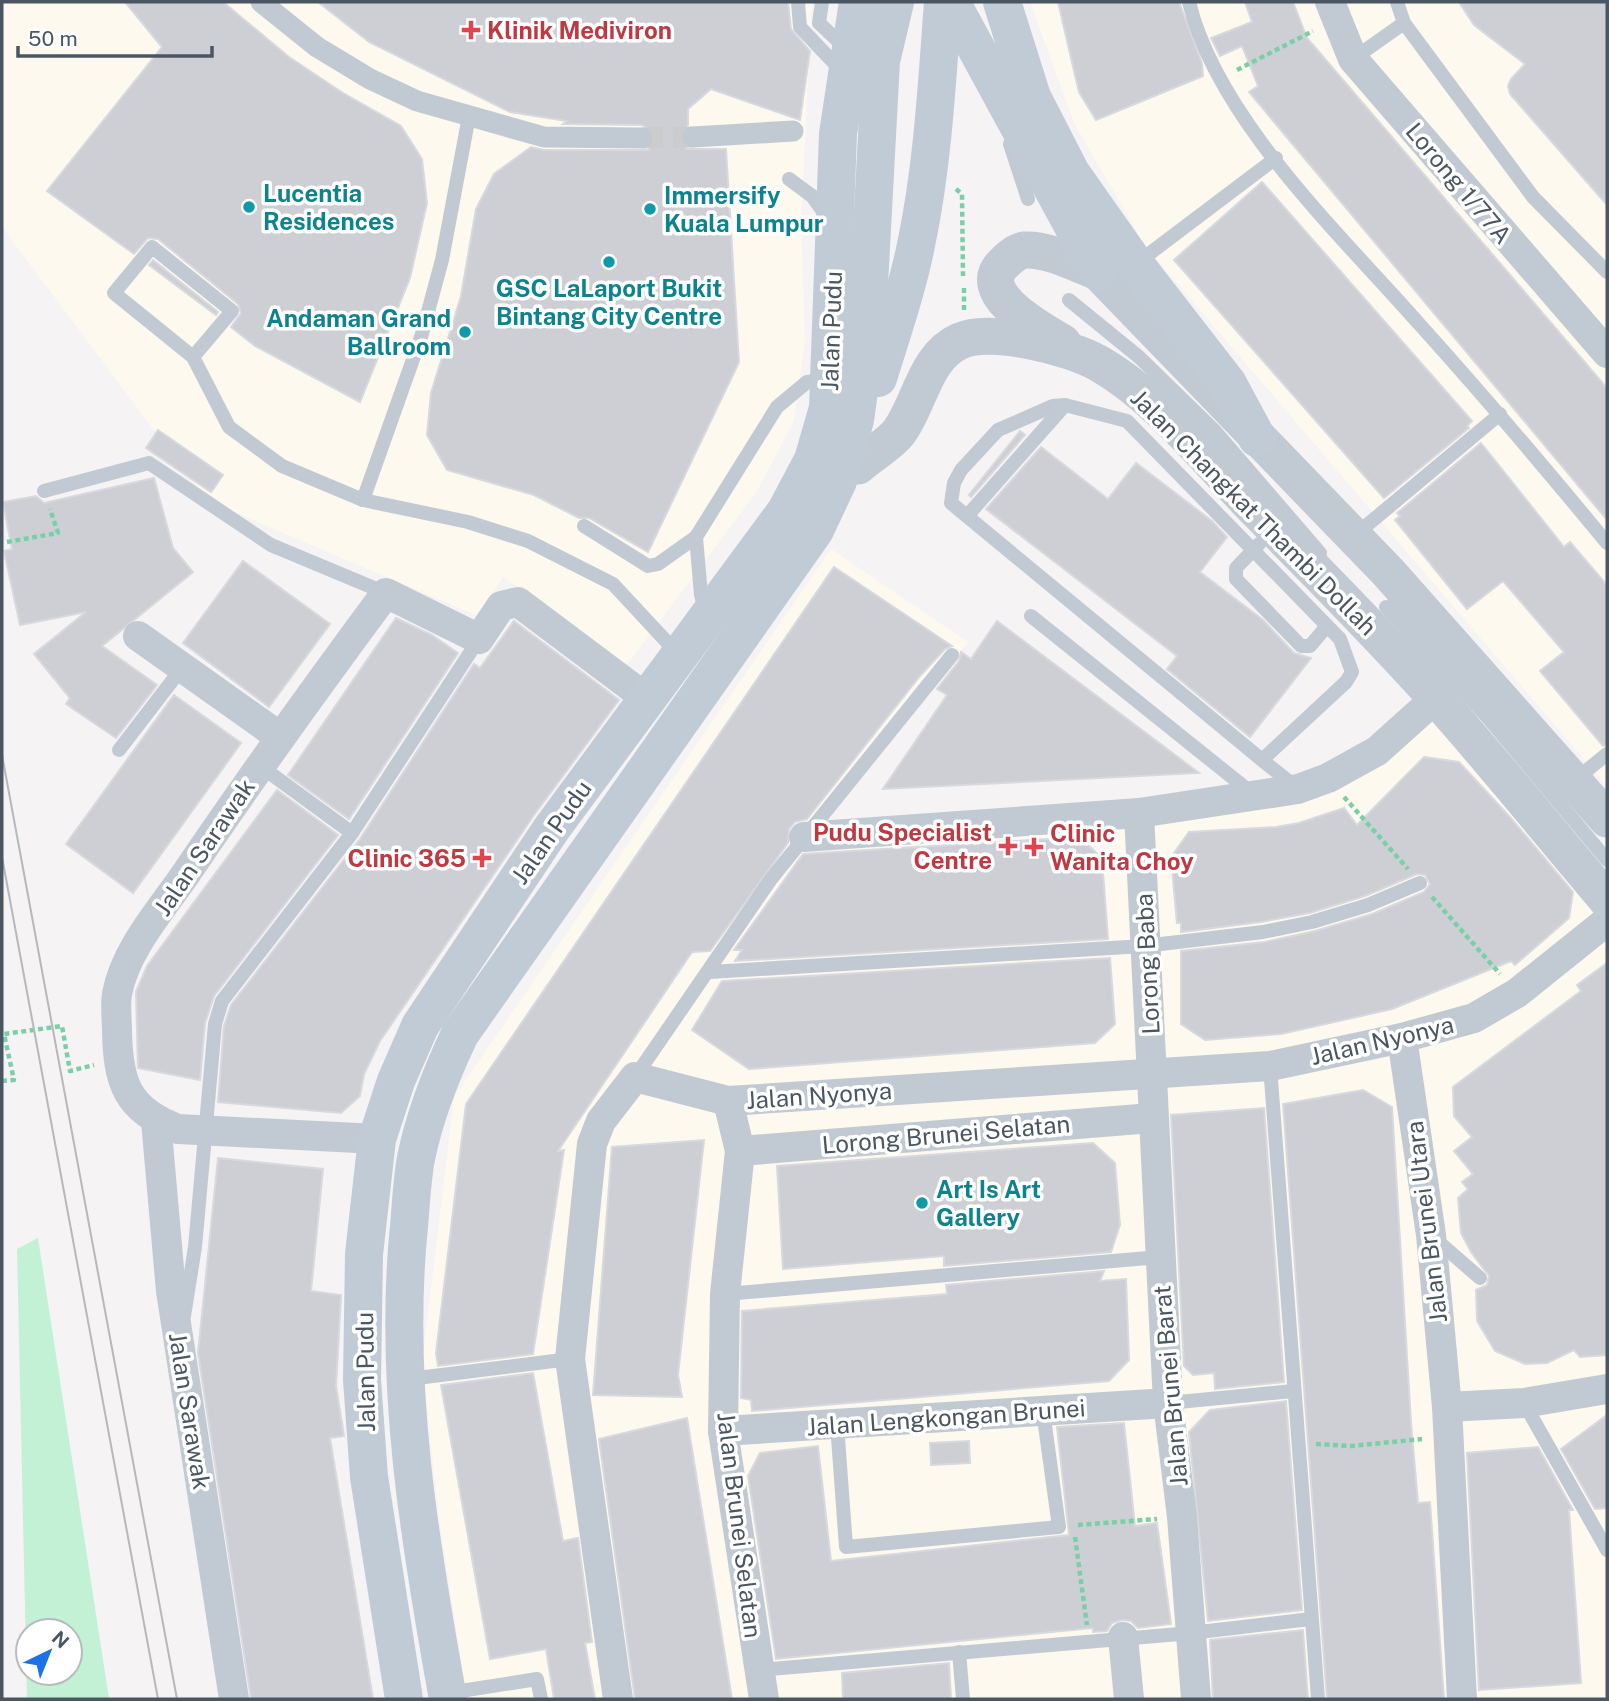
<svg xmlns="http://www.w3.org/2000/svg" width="1609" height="1701" font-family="'Public Sans',sans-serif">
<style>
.commercial{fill:#fdf9ef}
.green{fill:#c3f1d5;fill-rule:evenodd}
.building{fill:#cdcfd5;stroke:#d7d9de;stroke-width:2}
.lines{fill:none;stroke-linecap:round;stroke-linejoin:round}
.pedestrian-tunnel{stroke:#caccce;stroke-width:21;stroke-dasharray:21 10;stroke-linecap:butt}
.path{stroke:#7ad0a6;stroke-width:4.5;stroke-dasharray:5 3.5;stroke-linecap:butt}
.service{stroke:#c1cad2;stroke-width:14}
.pedestrian{stroke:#c1cad2;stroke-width:21}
.minor{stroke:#c1cad2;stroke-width:30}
.tertiary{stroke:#c1cad2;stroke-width:37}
.secondary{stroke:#c1cbd6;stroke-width:38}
.tram{stroke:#b5b8bd;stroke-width:2}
.health-dot{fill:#e0444e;stroke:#fff;stroke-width:2.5}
.culture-dot{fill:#0f9aa8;stroke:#fff;stroke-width:2.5}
.labels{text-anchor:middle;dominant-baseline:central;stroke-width:7;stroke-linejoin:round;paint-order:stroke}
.health-label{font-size:24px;font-weight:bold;fill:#be3a42;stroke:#fff;text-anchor:start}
.street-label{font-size:24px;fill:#4a5661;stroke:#fff}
.culture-label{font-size:24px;font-weight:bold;fill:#0d838f;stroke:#fff;text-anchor:start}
</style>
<rect width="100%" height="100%" fill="#f5f3f3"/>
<g class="commercial">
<polygon points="2,2 812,2 801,219 805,341 794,421 756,493 627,665 503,577 478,616 213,503 190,478 2,227"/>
<polygon points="1030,2 1607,2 1607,786 1146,247 1074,123"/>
<polygon points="831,549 968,642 807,844 1303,799 1432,716 1607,929 1607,1699 467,1699 439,1519 422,1363 454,1097"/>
</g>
<path class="green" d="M38,1238L109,1699H27L17,1249ZM28,1631H70V1673H28Z"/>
<g class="building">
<polygon points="125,2 223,2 289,57 343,93 401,126 422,159 427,203 410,278 360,402 255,346 231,327 241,313 238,304 158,239 148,238 134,254 47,191 162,47"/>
<polygon points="318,2 788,2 791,29 810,51 800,120 711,89 688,109 688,125 681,132 680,138 686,149 726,149 739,362 648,552 589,518 579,518 534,495 447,470 427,435 431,393 461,296 476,209 494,174 531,147 544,150 648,150 654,144 653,131 642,125 563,124 567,121 510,112 369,42"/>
<polygon points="1058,2 1179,2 1202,63 1203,76 1096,120 1079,92"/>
<polygon points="1245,2 1293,2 1307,38 1607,388 1607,520 1249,92 1258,86 1242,46 1220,56 1211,38 1252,22"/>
<polygon points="1459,2 1607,2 1607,205 1510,94 1508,86 1511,79 1525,64 1474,25"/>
<polygon points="1262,182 1472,421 1467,426 1469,428 1384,498 1174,260"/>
<polygon points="153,260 218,312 216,315 149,265"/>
<polygon points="158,430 223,475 211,492 146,448"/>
<polygon points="1020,431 1025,435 971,497 969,495"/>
<polygon points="1481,443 1564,547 1570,542 1607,585 1607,745 1603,746 1540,671 1564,652 1503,581 1467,609 1395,520 1400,516 1397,513"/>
<polygon points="1041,447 1108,499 1136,463 1212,521 1227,537 1200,572 1263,620 1294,653 1311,658 1250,737 1167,669 1177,656 986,509"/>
<polygon points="154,478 173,548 193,572 102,646 157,685 116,738 66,704 70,698 34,654 86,612 20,625 4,551 12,549 3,502 36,496 44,503"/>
<polygon points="243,561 330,624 269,707 183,643"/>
<polygon points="834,567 952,646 945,649 920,676 807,819 795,822 789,829 788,843 710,951 692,952 558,1151 564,1150 533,1354 438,1366 436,1353 466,1104"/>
<polygon points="396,618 432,635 458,653 349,819 288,775"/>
<polygon points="514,621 619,700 534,815 380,1041 364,1074 360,1096 341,1113 218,1102 224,1026 231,1005 360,839 474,664 480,668"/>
<polygon points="997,621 1199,773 883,789 947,695 937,689 959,661 961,652 971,659"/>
<polygon points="174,695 241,743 133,893 66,844"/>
<polygon points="1424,757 1459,762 1510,817 1573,892 1569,918 1515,965 1511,961 1392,1009 1281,1034 1205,1040 1181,1024 1181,951 1264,942 1315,931 1372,914 1424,892 1430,884 1425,875 1417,874 1365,896 1310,913 1261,922 1181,932 1181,923 1177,923 1171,857 1189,832 1276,827 1299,823 1344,808 1357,825"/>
<polygon points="277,790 338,835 214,996 205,1023 200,1080 138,1068 136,992 147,966"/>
<polygon points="1081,837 1102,859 1108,939 735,961 742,950 734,950 803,854"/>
<polygon points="1110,958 1115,1024 1095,1043 749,1069 692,1030 722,981"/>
<polygon points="1607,963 1607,1355 1580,1357 1574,1350 1547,1363 1525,1364 1495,1351 1477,1321 1476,1290 1487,1285 1489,1276 1471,1252 1461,1233 1458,1198 1468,1189 1462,1182 1473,1174 1454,1151 1472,1137 1454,1116 1453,1087 1581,991 1577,985"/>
<polygon points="1363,1090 1392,1107 1411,1423 1418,1503 1430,1502 1444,1699 1327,1699 1283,1104"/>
<polygon points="1264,1108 1284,1382 1215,1389 1214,1373 1193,1375 1184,1366 1171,1115"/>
<polygon points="704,1140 678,1375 682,1397 593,1395 612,1147"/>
<polygon points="1093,1143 1115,1163 1120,1225 1111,1252 944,1266 944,1256 783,1269 777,1166"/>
<polygon points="218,1158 323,1169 311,1291 341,1295 336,1386 344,1436 330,1438 373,1699 251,1699 198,1353"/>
<polygon points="1104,1271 1100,1281 1126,1279 1129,1360 1109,1381 752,1411 751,1400 741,1398 742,1311 947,1294 946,1285"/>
<polygon points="533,1373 563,1541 578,1538 592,1642 585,1643 595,1699 554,1699 546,1649 490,1659 441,1385"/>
<polygon points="1286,1401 1302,1610 1208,1621 1189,1432 1210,1410"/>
<polygon points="1607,1415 1607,1508 1595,1509 1561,1449"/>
<polygon points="687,1418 732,1699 635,1699 599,1439"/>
<polygon points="1124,1423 1135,1526 1157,1523 1171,1624 1138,1628 1131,1621 1122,1620 1112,1623 1107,1631 1093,1632 1093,1628 776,1659 748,1476 760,1453 818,1446 831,1561 1069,1535 1057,1427"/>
<polygon points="969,1441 970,1463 931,1465 930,1443"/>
<polygon points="1538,1447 1573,1510 1569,1510 1581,1683 1479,1690 1467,1453"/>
<polygon points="1303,1630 1308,1699 1213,1699 1210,1640"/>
<polygon points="949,1663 951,1699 843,1699 842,1673"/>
</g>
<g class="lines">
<polyline class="pedestrian-tunnel" points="642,138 693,137"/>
<g class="path">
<polyline points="1237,70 1313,31"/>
<polyline points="956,189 962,194 963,276"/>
<polyline points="964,288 964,311"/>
<polyline points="7,542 58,533 50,509"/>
<polyline points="2,594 3,594"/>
<polyline points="1344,797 1408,869"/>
<polyline points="1432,897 1500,974"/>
<polyline points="2,1081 14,1080 4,1034 62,1026 70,1071 94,1065"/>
<polyline points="1316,1444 1352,1446 1422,1439"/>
<polyline points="1078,1525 1157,1519"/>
<polyline points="1075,1537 1087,1625"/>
</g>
<g class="service">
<polyline points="798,2 800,27 835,64"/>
<polyline points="822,2 819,23 838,41"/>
<path d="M1189,2C1217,119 1342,236 1421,326C1485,397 1546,469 1607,543"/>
<polyline points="1397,2 1404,23 1533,197 1607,272"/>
<polyline points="1353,59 1404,23"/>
<polyline points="1010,144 1028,199"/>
<polyline points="789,179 812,196 827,217"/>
<polyline points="1137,263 1276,158"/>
<polyline points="1069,300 1139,357 1215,431 1320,553"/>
<polyline points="193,357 232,311 152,247 114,293 193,357 229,427 282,466 363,500 468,522 528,541 613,584 678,654"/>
<polyline points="44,491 149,463 271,545 386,593"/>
<polyline points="363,500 422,334 442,260 469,116"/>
<polyline points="967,516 1065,405"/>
<polyline points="584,526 648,566 658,564 696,537"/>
<polyline points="1354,536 1500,414"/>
<polyline points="1259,544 1236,568 1236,579 1301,646 1310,646 1327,626"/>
<polyline points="1386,607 1489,719 1607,860"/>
<polyline points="705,610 701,595 696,537 777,407 807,382 829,380"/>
<polyline points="1031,616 1253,794"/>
<polyline points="119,750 182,668"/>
<polyline points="1262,760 951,503 954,483 961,470 998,430 1053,406 1065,405 1127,421 1340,639 1352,672 1346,682 1262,760 1297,788"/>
<polyline points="259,765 352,833"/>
<polyline points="1575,780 1607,754"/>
<polyline points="710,972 1144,946 1263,932 1312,922 1368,905 1420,883"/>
<polyline points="1270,1066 1318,1699"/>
<polyline points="635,1077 771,879 952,655"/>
<polyline points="1434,1238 1480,1278"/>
<polyline points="725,1294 1160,1257"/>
<polyline points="184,1316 195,1247 215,1024 222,1001 352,833 479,639"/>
<polyline points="409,1379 570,1359"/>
<polyline points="1168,1403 1293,1391"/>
<polyline points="1524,1403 1607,1550"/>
<polyline points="837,1424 846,1547 1059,1527 1043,1411"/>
<polyline points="959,1652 963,1699"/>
<polyline points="759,1670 1191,1633 1311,1619"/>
<polyline points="448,1693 537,1679 541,1699"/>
</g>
<g class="pedestrian">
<polyline points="261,2 317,47 370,79 417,101 544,137 642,138"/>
<polyline points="693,137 793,131"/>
</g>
<g class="minor">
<polyline points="1330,2 1353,59 1607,353"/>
<polyline points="138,636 280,737"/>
<polyline points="1139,813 1168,1403 1182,1517 1196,1699"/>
<polyline points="804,837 1139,813 1298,789 1328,778 1377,751 1436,698"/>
<polyline points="1402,1038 1431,1235 1447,1407 1462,1699"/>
<polyline points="728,1101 740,1151 725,1294 723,1431 764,1699"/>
<polyline points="156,1121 171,1291 234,1699"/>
<path d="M377,1139L178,1129C127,1110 118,1083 117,1031C117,1019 115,1005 117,994C125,950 161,910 185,875C250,779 317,686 386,593L479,639L501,606L518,602L646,698"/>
<polyline points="740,1151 1152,1118"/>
<polyline points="1447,1407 1524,1403 1607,1389"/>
<polyline points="723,1431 1168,1403"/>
<polyline points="1123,1637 1129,1699"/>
<polyline points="618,1699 570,1359 592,1144 601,1121 635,1077 728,1101 1270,1066 1402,1038 1474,1018 1517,993 1607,921"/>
</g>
<g class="tertiary">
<path d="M1063,343C1042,330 973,294 1003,264C1009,258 1016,251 1025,250C1049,249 1076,264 1098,272L1388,572L1607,819"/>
<path d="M858,466C870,455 889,445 899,432C920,404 924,357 960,341C990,327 1070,347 1098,363C1156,396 1203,455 1249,503C1312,567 1376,631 1436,698C1495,764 1550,833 1607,900"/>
</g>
<g class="secondary">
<polyline points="951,2 1098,272"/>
<polyline points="1002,2 1032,97 1071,173 1135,264 1228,384 1257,438"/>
<path d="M878,378C892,333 908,287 917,240C933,162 937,81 943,2"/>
<polyline points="404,1699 369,1477 362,1380 364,1254 377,1139 396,1081 420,1026 552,828 786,511 813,460 828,408 838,134 858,2"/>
<path d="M448,1699C420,1544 393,1384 409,1226C411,1204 412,1180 416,1158C425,1114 441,1074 460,1034L815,530L838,481L855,420L866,341L881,61L895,2"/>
</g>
<g class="tram">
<polyline points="2,755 177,1699"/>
<polyline points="2,857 158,1699"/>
</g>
</g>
<g class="health-dot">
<path d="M467.5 19.5h7v7h7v7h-7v7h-7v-7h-7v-7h7z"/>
<path d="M1004.5 835.5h7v7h7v7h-7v7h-7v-7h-7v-7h7z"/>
<path d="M1030.5 836.5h7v7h7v7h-7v7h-7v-7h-7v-7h7z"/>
<path d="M478.5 847.5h7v7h7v7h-7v7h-7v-7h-7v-7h7z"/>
</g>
<g class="culture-dot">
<circle cx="249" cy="207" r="7"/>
<circle cx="650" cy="209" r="7"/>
<circle cx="609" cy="262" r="7"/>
<circle cx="465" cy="332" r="7"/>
<circle cx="922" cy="1203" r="7"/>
</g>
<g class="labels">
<g class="health-label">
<text x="487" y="30">Klinik Mediviron</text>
<text x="992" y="832" text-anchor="end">Pudu Specialist<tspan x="992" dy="28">Centre</tspan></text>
<text x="1050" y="833">Clinic<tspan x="1050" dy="28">Wanita Choy</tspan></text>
<text x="466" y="858" text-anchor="end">Clinic 365</text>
</g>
<g class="street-label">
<text transform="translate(1459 183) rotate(50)">Lorong 1/77A</text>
<text transform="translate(831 331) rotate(-88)">Jalan Pudu</text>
<text transform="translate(1254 512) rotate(45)">Jalan Changkat Thambi Dollah</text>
<text transform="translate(551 832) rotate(-55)">Jalan Pudu</text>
<text transform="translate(204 847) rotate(-56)">Jalan Sarawak</text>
<text transform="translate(1147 964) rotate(-93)">Lorong Baba</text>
<text transform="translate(1382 1040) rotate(-13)">Jalan Nyonya</text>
<text transform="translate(819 1095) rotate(-4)">Jalan Nyonya</text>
<text transform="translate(946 1134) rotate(-5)">Lorong Brunei Selatan</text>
<text transform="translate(1426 1222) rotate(-97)">Jalan Brunei Utara</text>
<text transform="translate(365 1372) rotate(-91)">Jalan Pudu</text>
<text transform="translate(1170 1386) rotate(-95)">Jalan Brunei Barat</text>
<text transform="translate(190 1411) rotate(81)">Jalan Sarawak</text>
<text transform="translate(946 1417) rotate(-4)">Jalan Lengkongan Brunei</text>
<text transform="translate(740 1525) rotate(83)">Jalan Brunei Selatan</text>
</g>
<g class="culture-label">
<text x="263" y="193">Lucentia<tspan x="263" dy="28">Residences</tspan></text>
<text x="664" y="195">Immersify<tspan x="664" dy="28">Kuala Lumpur</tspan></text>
<text x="609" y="288" text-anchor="middle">GSC LaLaport Bukit<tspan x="609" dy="28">Bintang City Centre</tspan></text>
<text x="451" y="318" text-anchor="end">Andaman Grand<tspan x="451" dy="28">Ballroom</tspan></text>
<text x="936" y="1189">Art Is Art<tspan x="936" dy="28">Gallery</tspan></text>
</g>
</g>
<rect width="1609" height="1701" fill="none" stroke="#4a5661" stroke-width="7"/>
<g transform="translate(49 1652) rotate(43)"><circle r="33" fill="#ffffff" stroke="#b7bbc0" stroke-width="2"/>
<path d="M0-5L12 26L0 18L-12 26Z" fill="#1a73e8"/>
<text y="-10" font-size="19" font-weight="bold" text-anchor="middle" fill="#4a5661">N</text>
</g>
<path d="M18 46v10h194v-10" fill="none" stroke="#4a5661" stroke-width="3.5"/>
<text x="28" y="46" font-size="21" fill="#4a5661" stroke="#ffffff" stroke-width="5" paint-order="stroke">50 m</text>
</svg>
